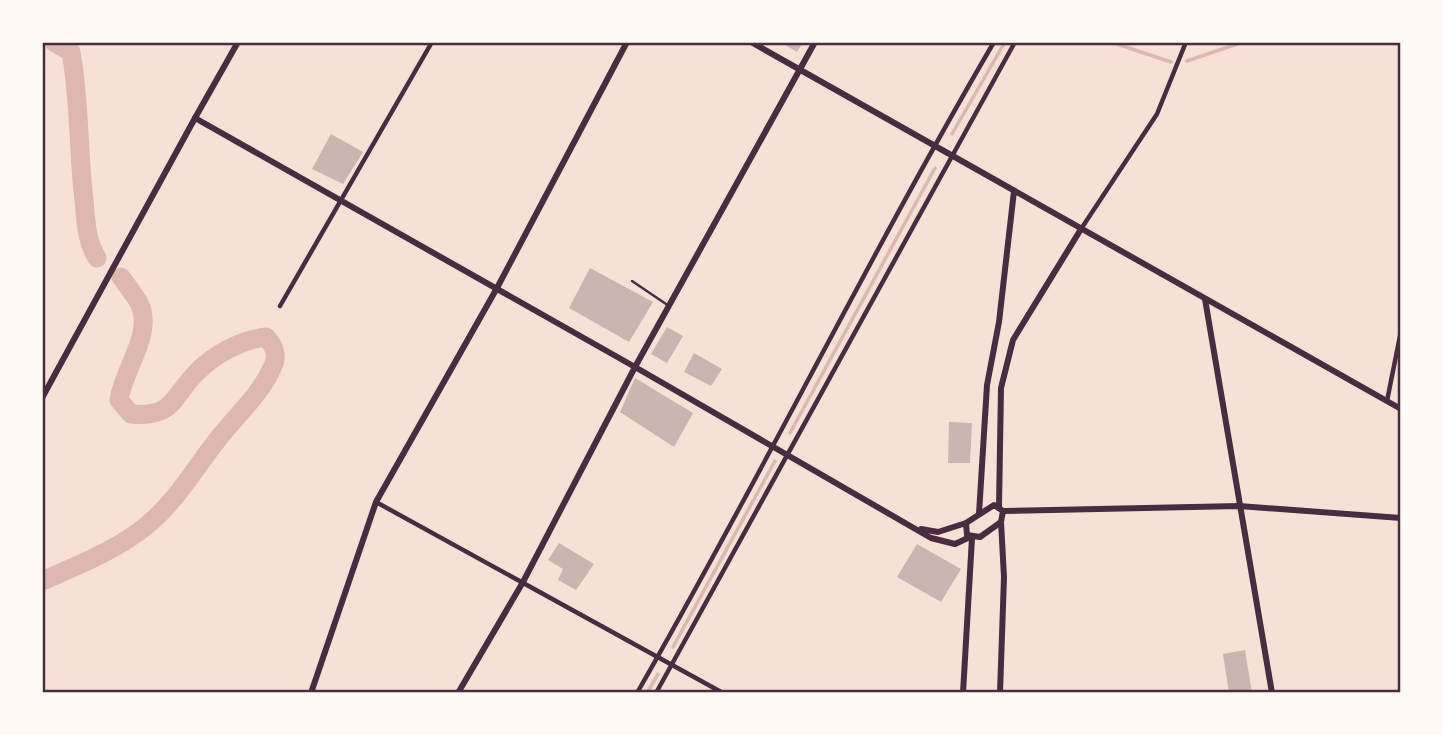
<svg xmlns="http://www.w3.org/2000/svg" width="1443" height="735" font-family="'Varela Round',sans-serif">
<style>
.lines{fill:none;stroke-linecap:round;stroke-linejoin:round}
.stream{stroke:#dcb8b0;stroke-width:3.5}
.river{stroke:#dcb8b0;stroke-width:19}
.building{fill:#ccb4b1}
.service{stroke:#4a2c40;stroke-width:2.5}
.minor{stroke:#4a2c40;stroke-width:4.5}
.tertiary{stroke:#4a2c40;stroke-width:6}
.secondary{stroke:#4a2c40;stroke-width:6}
.neatline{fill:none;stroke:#4a2c40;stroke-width:2.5}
</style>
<rect width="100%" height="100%" fill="#f7e1d7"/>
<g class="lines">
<g class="stream">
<polyline points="1111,42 1171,62"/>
<polyline points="1187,61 1243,42"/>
<polyline points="952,134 1005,42"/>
<polyline points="790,433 935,168"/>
<polyline points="673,647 775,461"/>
<polyline points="647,693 658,674"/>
</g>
<g class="river">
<path d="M54,42L71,52C80,101 78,151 84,200C86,221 86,240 97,258"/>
<path d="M42,581C76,566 117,550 146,526C176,502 195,468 218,439C236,416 261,394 273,366C278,356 274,345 266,337C240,340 213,355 195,374C172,398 173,418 131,414L119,400C123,370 153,335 140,305C135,295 127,286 121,277"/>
</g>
</g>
<g class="building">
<polygon points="780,42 803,42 797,52"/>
<polygon points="331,134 363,152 343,184 312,169"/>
<polygon points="590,268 653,302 629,342 569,308"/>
<polygon points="667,327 683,336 667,363 651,354"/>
<polygon points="694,353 722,369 711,386 684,372"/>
<polygon points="635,378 693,413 674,447 620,412"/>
<polygon points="949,422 972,423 970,463 948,463"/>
<polygon points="559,543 594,564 576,590 558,580 563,569 548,560"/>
<polygon points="917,544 961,569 941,602 897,577"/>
<polygon points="1245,650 1252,693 1229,693 1223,654"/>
</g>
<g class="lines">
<polyline class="service" points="632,281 669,306"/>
<g class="minor">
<polyline points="1081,229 1157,114 1186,42"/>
<polyline points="280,306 432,42"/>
<polyline points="1387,401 1401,331"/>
<polyline points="376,502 723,693"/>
<path d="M637,693C760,479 869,256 994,42"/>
<polyline points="656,693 1015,42"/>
</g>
<g class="tertiary">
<polyline points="751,42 1401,409"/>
<polyline points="195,118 238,42"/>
<polyline points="1205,299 1272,693"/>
<polyline points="635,367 931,538 955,544 970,537"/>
<polygon points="994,505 1003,511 1001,522 980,537 967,535 966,523"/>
<polyline points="999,506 1001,388 1013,340 1081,229"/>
<polyline points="1003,511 1239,506 1401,518"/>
<polyline points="979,514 987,385 999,322 1014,191"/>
<polyline points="921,529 938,532 966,523"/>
<polyline points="963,693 972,538"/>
<polyline points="1000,693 1004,577 1001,522"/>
</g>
<g class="secondary">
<polyline points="42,398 195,118 635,367"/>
<polyline points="311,693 376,502 497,288 627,42"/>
<polyline points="458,693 523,582 635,367 815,42"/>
</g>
</g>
<rect width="1443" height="735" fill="none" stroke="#fffaf5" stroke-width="88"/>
<rect x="44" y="44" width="1355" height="647" class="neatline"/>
</svg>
